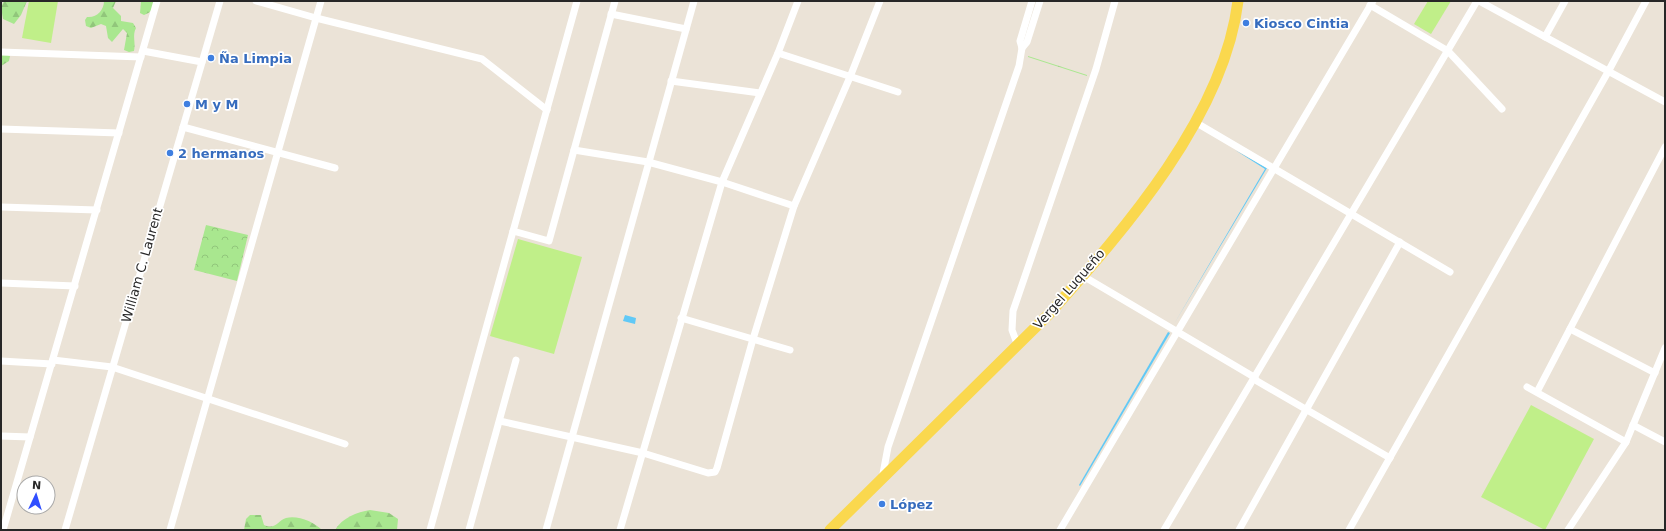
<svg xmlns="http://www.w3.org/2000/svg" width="1666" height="531" font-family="'DejaVu Sans',sans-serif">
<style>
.grass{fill:url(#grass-tufts)}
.forest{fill:url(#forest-firs)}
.park{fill:url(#park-crowns)}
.pitch{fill:#c0ef89}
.water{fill:#61c9f6}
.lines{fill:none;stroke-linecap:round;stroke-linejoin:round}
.street{stroke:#fff;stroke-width:7}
.primary{stroke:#fad84e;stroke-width:11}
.shop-dot{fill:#3f7fe0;stroke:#fff;stroke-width:1.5}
.labels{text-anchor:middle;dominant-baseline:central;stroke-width:3.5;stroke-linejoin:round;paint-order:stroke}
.shop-label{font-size:13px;font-weight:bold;fill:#366cbe;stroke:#fff;text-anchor:start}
.street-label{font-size:13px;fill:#272727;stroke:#fff}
</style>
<defs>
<pattern id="grass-tufts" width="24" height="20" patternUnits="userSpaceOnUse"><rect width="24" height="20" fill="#a9e78f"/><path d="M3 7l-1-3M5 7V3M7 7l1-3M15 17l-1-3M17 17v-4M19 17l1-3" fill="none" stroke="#91c67b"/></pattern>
<pattern id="forest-firs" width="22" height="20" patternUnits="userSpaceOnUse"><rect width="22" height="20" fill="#a9e78f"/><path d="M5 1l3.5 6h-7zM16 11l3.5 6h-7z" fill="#91c67b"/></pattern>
<pattern id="park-crowns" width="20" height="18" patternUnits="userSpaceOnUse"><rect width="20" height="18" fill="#a9e78f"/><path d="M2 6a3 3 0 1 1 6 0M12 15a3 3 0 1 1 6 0" fill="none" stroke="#91c67b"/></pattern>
</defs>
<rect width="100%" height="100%" fill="#ebe3d7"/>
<polygon class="grass" points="1028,56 1087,75 1087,76 1028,57"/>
<g class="forest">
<polygon points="4,1 27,1 21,15 14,24 3,19 1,7"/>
<path d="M104,1H116L113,8L121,16V21L133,23L136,28C132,35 136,43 134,51L129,52L124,50L127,33L123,29L112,42L108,38L106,26L101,24L91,28L86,26L85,20L87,17C97,18 104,10 104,1Z"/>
<path d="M141,1H154C153,9 152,12 144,15L140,13Z"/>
<polygon points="1,52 10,56 9,61 1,66"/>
<path d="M370,510L389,513L398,519L397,530H335C342,518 357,512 370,510Z"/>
<path d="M250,515H261L264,525C276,530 277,521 286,518C298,515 314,522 322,530H244L246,519Z"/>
</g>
<polygon class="park" points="206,225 248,235 237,281 194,270"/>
<g class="pitch">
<polygon points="29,1 58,1 51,43 22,38"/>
<polygon points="1428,1 1451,1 1431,34 1414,24"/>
<polygon points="518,239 582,257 554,354 490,336"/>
<polygon points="1531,405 1594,439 1545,530 1481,497"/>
</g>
<g class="water">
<polygon points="1235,150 1267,168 1174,324 1265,169"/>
<polygon points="625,315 636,318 635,324 623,321"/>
<polygon points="1168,332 1170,333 1080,486 1079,485"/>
</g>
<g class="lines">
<g class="street">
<polyline points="256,1 316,18 482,59 547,110"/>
<polyline points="1479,1 1665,102"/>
<polyline points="1370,5 1448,51 1502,109"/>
<polyline points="611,14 686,29"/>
<polyline points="1545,37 1565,1"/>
<polyline points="1022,48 1027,42 1040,1"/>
<polyline points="143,51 202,62"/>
<polyline points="1,52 141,57"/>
<polyline points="778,53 898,92"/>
<polyline points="671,81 760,93"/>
<polyline points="1195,122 1450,272"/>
<polyline points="183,127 335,168"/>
<polyline points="1,129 119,133"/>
<polyline points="574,150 648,162 722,182 794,206"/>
<polyline points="1,207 97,210"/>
<polyline points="513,231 549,241 615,1"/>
<polyline points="1083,276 1254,377 1257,381 1390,458"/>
<polyline points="1,283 75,286"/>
<polyline points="681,318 790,350"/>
<polyline points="1570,329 1655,373"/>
<polyline points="1018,346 1012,330 1013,311 1096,69 1115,1"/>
<polyline points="53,360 112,367 345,444"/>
<polyline points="1,361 52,364"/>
<polyline points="1527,387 1626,442"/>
<polyline points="1537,392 1665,147"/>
<polyline points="500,421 643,453 708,473 715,472 717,468 753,339 794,206 850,77 880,1"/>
<polyline points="1633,425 1665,442"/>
<polyline points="1,436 30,437"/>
<polyline points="882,479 888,447 1019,66 1022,48 1020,41 1032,1"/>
<polyline points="3,530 157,1"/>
<polyline points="65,530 220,1"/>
<polyline points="170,530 321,1"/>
<polyline points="430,530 577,1"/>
<polyline points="469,530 516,360"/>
<polyline points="546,530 694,1"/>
<polyline points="620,530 722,182 778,53 798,1"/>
<polyline points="1060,530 1373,1"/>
<polyline points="1164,530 1477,1"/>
<polyline points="1239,530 1400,242"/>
<polyline points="1349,530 1608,72 1646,1"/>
<polyline points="1568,530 1626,442 1665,348"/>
</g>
<path class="primary" d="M830,530L1050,313C1125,229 1224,116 1238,1"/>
</g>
<g class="shop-dot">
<circle cx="1246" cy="23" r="4"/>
<circle cx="211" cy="58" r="4"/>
<circle cx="187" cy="104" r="4"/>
<circle cx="170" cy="153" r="4"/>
<circle cx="882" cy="504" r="4"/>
</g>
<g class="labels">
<g class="shop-label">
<text x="1254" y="23">Kiosco Cintia</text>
<text x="219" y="58">Ña Limpia</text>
<text x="195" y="104">M y M</text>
<text x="178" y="153">2 hermanos</text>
<text x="890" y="504">López</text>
</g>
<g class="street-label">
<text transform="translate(142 265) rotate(-74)">William C. Laurent</text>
<text transform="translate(1069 289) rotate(-49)">Vergel Luqueño</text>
</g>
</g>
<rect width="1666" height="531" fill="none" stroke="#272727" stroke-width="4"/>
<g transform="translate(36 495) rotate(4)"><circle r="19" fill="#ffffff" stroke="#a9a9a9"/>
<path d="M0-3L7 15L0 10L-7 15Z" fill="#304fff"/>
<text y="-6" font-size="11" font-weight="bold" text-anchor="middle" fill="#272727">N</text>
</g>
</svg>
